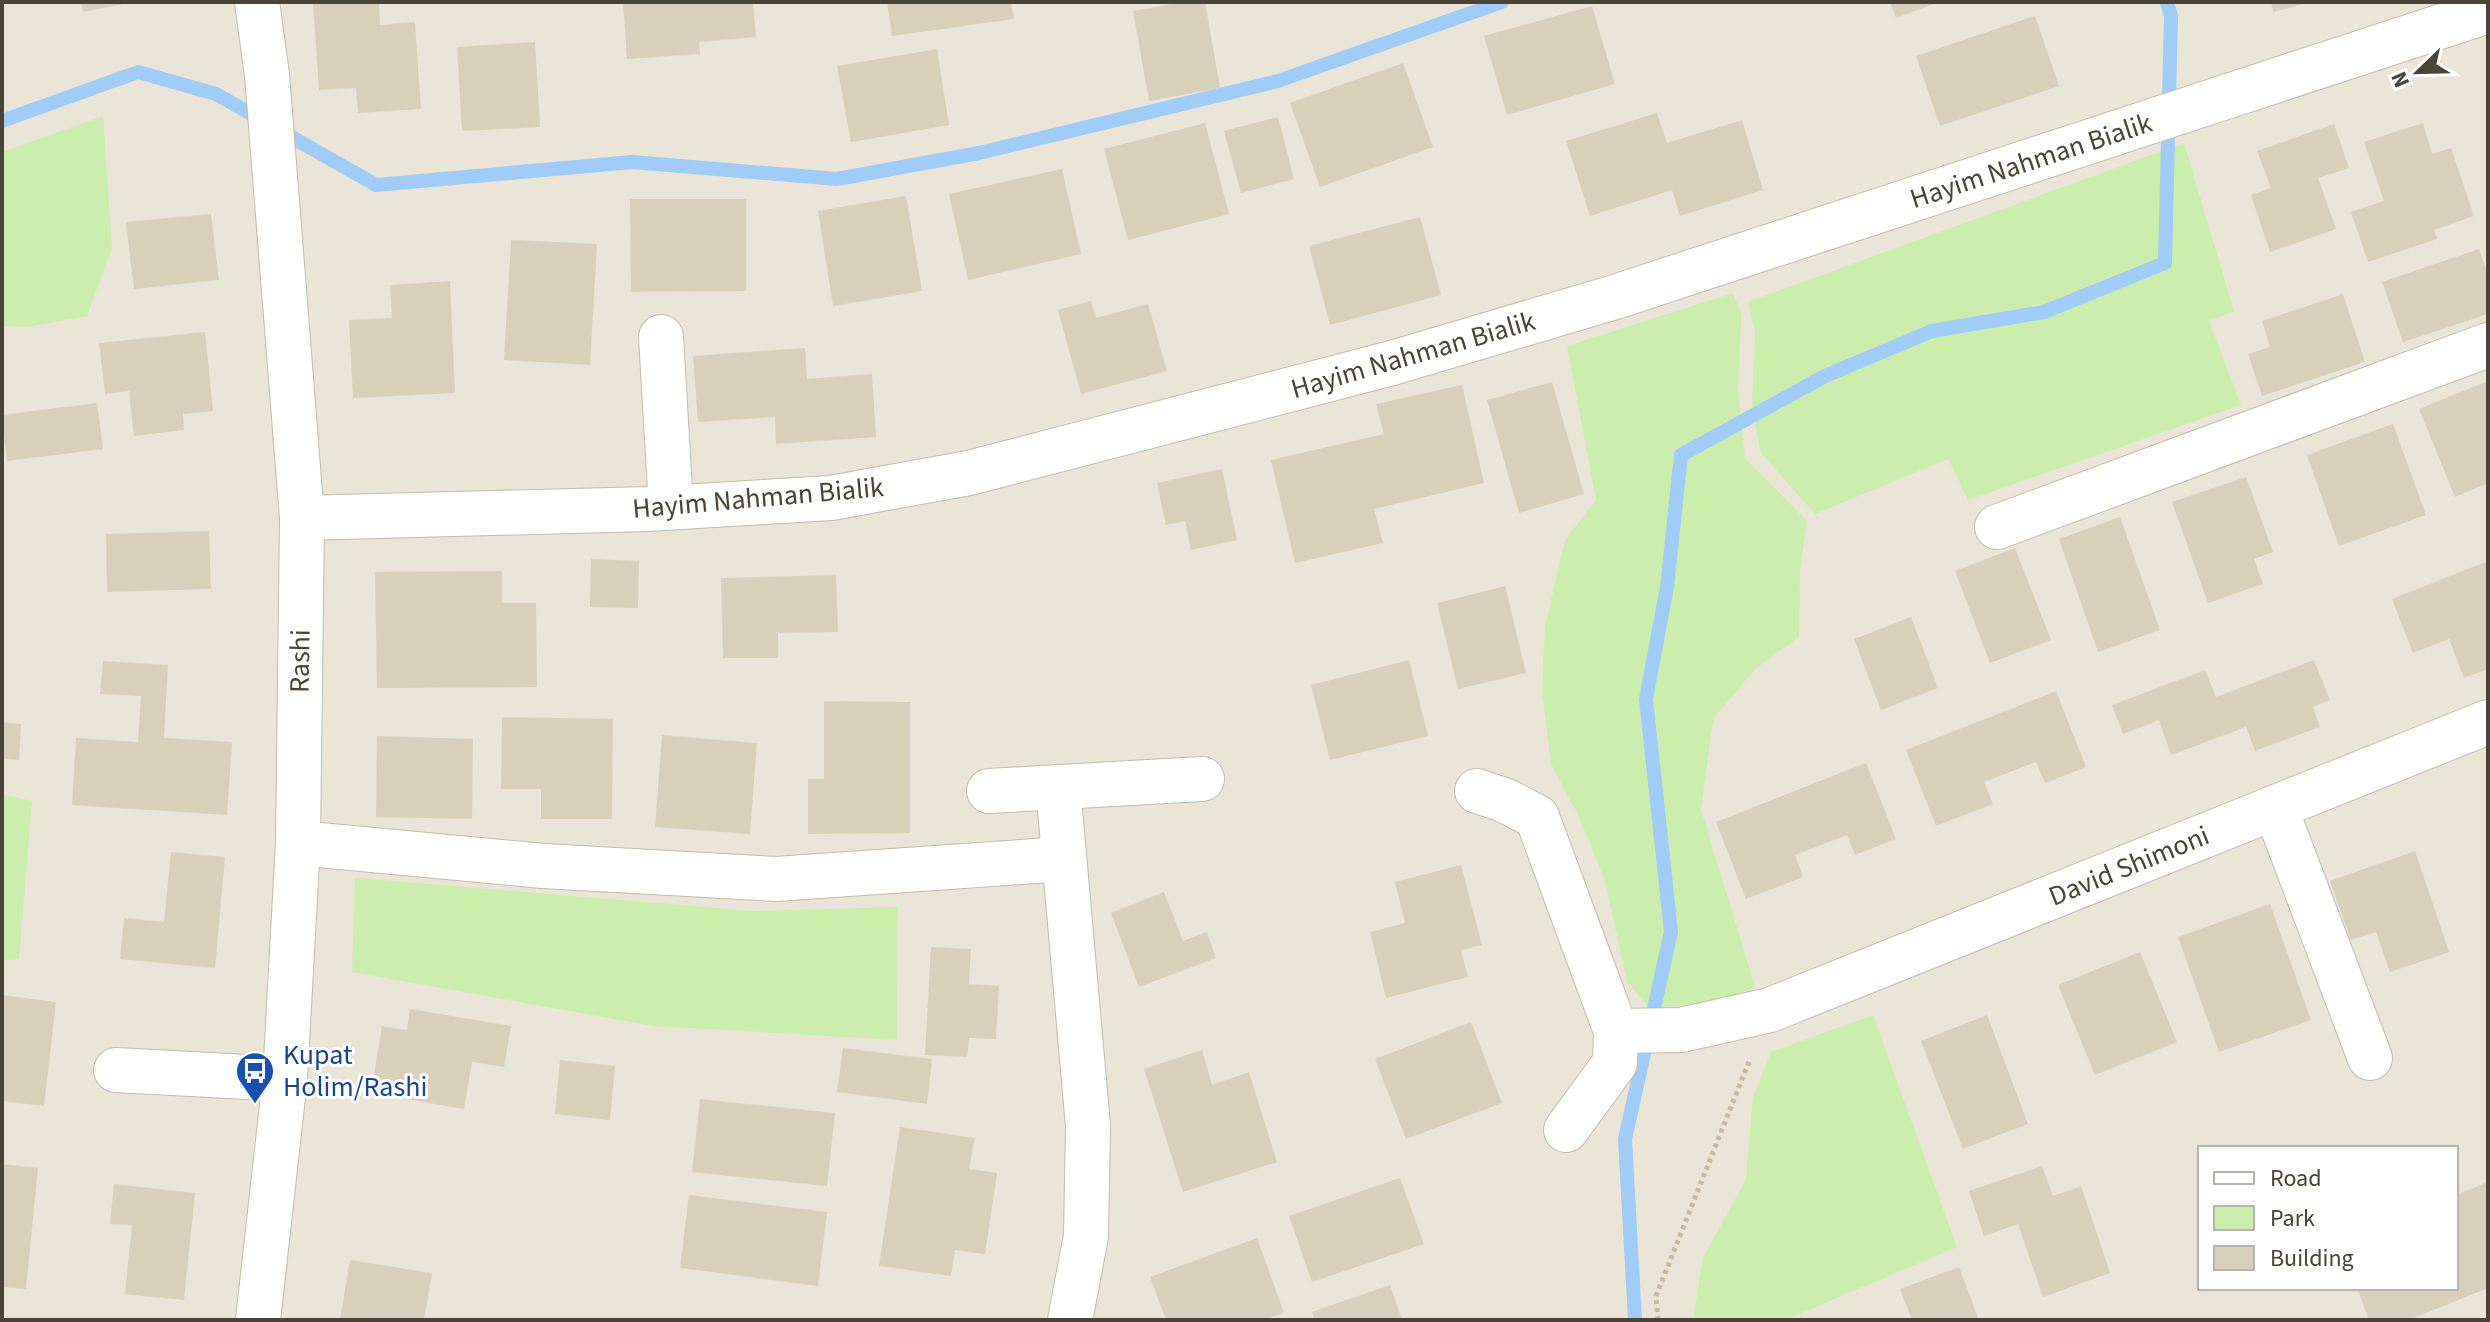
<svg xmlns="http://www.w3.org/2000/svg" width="2490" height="1322" font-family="'Source Sans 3',sans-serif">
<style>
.residential{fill:#eae5d6;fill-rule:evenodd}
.green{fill:#cbeead}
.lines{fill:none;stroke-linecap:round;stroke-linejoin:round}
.stream{stroke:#9fccf8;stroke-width:14}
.building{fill:#d9d0bc}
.minor-casing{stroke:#c2bca9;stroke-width:46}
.path{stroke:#c6ba99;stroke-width:5;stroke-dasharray:4 4;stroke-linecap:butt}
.minor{stroke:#fff;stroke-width:44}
.labels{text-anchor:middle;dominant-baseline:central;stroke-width:6;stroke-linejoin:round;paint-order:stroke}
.street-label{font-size:28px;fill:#4a4436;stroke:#fff}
.transit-label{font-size:28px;fill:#164399;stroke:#fff;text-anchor:start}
</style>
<rect width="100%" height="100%" fill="#f6f3e8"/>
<path class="residential" d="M2,2H2488V1320H2ZM2200,1148H2456V1288H2200Z"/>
<g class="green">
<polygon points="103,116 112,248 87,316 28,327 2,326 2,152"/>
<polygon points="2184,143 2234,311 2209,321 2241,405 1968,500 1948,459 1815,514 1761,453 1752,408 1755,332 1748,302"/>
<polygon points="1733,293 1741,314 1738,389 1745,458 1807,521 1800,572 1799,637 1755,669 1713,719 1701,810 1755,987 1725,1000 1650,1009 1627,982 1605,881 1579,817 1551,764 1542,691 1545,626 1565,540 1596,500 1567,346"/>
<polygon points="2,794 32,801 19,959 2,960"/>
<polygon points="355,878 753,911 898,907 897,1040 653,1026 352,972"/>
<polygon points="1873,1015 1957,1247 1785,1320 1693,1320 1703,1257 1746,1180 1753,1096 1771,1052"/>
</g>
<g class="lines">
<g class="stream">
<polyline points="2,121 138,72 216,94 376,185 632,162 837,179 979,153 1278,81 1502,2"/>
<polyline points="1635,1320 1625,1139 1671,932 1646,699 1667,587 1681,455 1825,376 1932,331 2044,312 2165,263 2171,16 2167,2"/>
</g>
</g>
<g class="building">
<polygon points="81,2 128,2 128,3 83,12"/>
<polygon points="313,2 379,2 380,25 415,22 421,109 358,113 356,88 319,90"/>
<polygon points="623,2 753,2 756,37 699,42 700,54 627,59"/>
<polygon points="887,2 1011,2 1014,19 892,36"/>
<polygon points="1182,2 1205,2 1220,88 1149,101 1133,11"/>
<polygon points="1890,2 1939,2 1896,18"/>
<polygon points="2271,2 2307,2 2308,3 2273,12"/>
<polygon points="1592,6 1615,84 1507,115 1484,36"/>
<polygon points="2035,16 2059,86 1940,126 1916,56"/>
<polygon points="535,42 540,127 462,131 457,47"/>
<polygon points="937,49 949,125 851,142 837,66"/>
<polygon points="1403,63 1433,147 1320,187 1290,103"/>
<polygon points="1657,113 1667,143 1742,120 1763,190 1680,216 1672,190 1590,216 1566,141"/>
<polygon points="1278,117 1294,179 1241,193 1224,131"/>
<polygon points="1205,123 1229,214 1128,240 1104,149"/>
<polygon points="2423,123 2432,154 2451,148 2474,216 2434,230 2437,239 2368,262 2351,212 2384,201 2364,142"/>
<polygon points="2334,124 2349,168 2318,178 2336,229 2270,252 2251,195 2271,188 2257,151"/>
<polygon points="1062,169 1081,254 968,280 949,194"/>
<polygon points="906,196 922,291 833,306 818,211"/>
<polygon points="630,199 746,199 746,291 631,292"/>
<polygon points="211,214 219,280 134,289 126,222"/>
<polygon points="1420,217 1441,295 1330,325 1309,246"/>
<polygon points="511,240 597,244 590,365 504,360"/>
<polygon points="2479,249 2488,274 2488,314 2403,342 2382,282"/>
<polygon points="450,281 455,393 353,398 349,320 392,318 390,285"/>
<polygon points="2343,294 2365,362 2262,396 2248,354 2270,347 2262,321"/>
<polygon points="1091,301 1096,318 1148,304 1167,371 1081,394 1058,310"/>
<polygon points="205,332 213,411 183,414 184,430 134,436 129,391 105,394 99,343"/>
<polygon points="805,348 807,379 872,374 876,437 776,444 775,417 698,422 693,356"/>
<polygon points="2488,381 2488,483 2455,497 2419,409"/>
<polygon points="1552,382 1584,494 1519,513 1487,400"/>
<polygon points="1462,385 1484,483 1374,509 1383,543 1295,563 1271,460 1384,434 1376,404"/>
<polygon points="97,403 103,449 7,461 2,415"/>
<polygon points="2393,424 2426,515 2339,546 2307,455"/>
<polygon points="1222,469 1237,540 1191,550 1185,521 1166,525 1157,483"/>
<polygon points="2246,477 2273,552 2254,559 2263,584 2208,603 2172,502"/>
<polygon points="2120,517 2160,630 2098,652 2059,539"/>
<polygon points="209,531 211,589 107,592 106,534"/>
<polygon points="2015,548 2051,640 1990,663 1955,571"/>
<polygon points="591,559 639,561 638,608 590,607"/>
<polygon points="2488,561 2488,669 2464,678 2449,639 2413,653 2392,599"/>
<polygon points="502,571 502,603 536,603 537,687 377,688 375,572"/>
<polygon points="836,575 838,632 778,633 778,658 723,658 721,578"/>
<polygon points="1505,586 1526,673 1458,689 1437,603"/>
<polygon points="1911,617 1938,688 1881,710 1854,639"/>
<polygon points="1409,660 1428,736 1330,760 1311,685"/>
<polygon points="2314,660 2330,700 2313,707 2320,727 2255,751 2246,727 2171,755 2159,720 2123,734 2112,705 2205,670 2216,697"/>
<polygon points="103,661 168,665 164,738 232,742 227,815 72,805 76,738 138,742 141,696 100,694"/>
<polygon points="2056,691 2086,767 2045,783 2036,762 1984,782 1993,804 1936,826 1906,750"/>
<polygon points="824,701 910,702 910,833 808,834 808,779 824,779"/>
<polygon points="502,717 613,719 612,819 541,819 541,789 501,789"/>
<polygon points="2,722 21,724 19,760 2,759"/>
<polygon points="662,735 757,743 750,834 655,827"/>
<polygon points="377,736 473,739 472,819 376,817"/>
<polygon points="1866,763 1896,839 1855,855 1847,835 1795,855 1803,877 1746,899 1716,822"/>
<polygon points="2415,851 2449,952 2390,972 2376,932 2351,940 2330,881"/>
<polygon points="171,852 225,857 215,968 120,959 124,918 164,922"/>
<polygon points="1461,865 1482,945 1461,950 1468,977 1386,998 1370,932 1405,923 1395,882"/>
<polygon points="1164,892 1183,941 1207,932 1216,958 1139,987 1111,913"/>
<polygon points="2270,904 2311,1020 2219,1052 2178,937"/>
<polygon points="931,947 971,949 969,984 999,986 996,1039 969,1038 967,1057 925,1055"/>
<polygon points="2140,952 2177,1042 2095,1075 2058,985"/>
<polygon points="2,995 56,1002 44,1106 2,1101"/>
<polygon points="410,1009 511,1026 504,1067 472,1062 464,1109 371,1093 382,1026 407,1030"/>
<polygon points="1987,1015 2028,1124 1963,1149 1921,1041"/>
<polygon points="1471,1022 1502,1103 1406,1139 1375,1059"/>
<polygon points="843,1048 932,1059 927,1104 837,1092"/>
<polygon points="1202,1050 1212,1085 1249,1072 1277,1162 1183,1192 1144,1069"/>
<polygon points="560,1060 615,1066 610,1120 555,1114"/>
<polygon points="700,1099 835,1113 827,1186 692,1172"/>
<polygon points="900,1127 975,1138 969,1169 997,1173 985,1254 955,1250 951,1276 879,1266"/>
<polygon points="2,1164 38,1168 26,1289 2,1287"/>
<polygon points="2042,1166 2053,1196 2081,1186 2110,1273 2043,1297 2018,1224 1984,1236 1969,1191"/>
<polygon points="1400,1178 1424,1244 1312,1282 1289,1216"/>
<polygon points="2488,1182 2488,1288 2409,1320 2369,1320 2357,1288 2456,1288 2456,1195"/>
<polygon points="114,1184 195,1193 184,1300 125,1294 132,1225 110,1224"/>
<polygon points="689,1195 827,1212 818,1286 680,1268"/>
<polygon points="1257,1238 1284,1313 1263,1320 1166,1320 1150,1277"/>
<polygon points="350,1260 432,1273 424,1320 340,1320"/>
<polygon points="1959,1267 1979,1320 1912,1320 1900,1289"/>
<polygon points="1390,1285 1402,1320 1315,1320 1312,1312"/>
</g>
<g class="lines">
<g class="minor-casing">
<g id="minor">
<polyline points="257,2 267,75 302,518 298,843 285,1079 258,1320"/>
<polyline points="661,337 671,507"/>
<polyline points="302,518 648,509 831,498 969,473 1392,363 1615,297 2488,11"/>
<polyline points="1997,527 2488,345"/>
<polyline points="1058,787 1088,1126 1086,1236 1070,1320"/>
<polyline points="989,791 1202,779"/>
<polyline points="1477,791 1504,800 1537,817 1616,1031 1615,1063 1566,1130"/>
<polyline points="2275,807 2370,1058"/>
<polyline points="298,843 543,866 776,879 1064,859"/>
<polyline points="1616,1031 1681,1030 1770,1010 2488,722"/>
<polyline points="116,1070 285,1079"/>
</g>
</g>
<polyline class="path" points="1658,1320 1656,1296 1750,1059"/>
<use href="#minor" class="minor"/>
</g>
<defs>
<g id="bus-pin" transform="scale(2)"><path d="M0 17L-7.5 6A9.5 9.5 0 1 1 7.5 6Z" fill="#1a4fb4" stroke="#fff"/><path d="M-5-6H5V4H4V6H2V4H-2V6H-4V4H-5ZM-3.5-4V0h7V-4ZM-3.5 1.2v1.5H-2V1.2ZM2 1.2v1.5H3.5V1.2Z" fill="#fff"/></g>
</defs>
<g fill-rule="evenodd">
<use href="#bus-pin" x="255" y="1071"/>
</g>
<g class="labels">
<g class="street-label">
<text transform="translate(2031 161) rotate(-18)">Hayim Nahman Bialik</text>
<text transform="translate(1413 355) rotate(-16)">Hayim Nahman Bialik</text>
<text transform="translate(758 498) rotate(-5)">Hayim Nahman Bialik</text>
<text transform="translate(300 661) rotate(-89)">Rashi</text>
<text transform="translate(2129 866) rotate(-22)">David Shimoni</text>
</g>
<g class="transit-label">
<text x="283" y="1055">Kupat<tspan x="283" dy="32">Holim/Rashi</tspan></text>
</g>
</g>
<rect width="2490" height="1322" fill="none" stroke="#4a4436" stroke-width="8"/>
<rect x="2198" y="1146" width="260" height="144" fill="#ffffff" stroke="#b7b4af" stroke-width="2"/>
<rect x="2214" y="1172" width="40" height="12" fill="#ffffff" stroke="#b7b4af" stroke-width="2"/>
<text x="2270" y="1186" font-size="24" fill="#4a4436">Road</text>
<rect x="2214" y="1206" width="40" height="24" fill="#cbeead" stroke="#b7b4af" stroke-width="2"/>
<text x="2270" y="1226" font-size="24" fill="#4a4436">Park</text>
<rect x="2214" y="1246" width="40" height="24" fill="#d9d0bc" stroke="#b7b4af" stroke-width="2"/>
<text x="2270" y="1266" font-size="24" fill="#4a4436">Building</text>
<g transform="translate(2418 72) rotate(247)" stroke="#ffffff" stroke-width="6" paint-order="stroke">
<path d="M0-6L14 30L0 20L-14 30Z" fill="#4a4436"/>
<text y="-12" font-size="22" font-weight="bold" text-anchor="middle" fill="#4a4436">N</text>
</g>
</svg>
